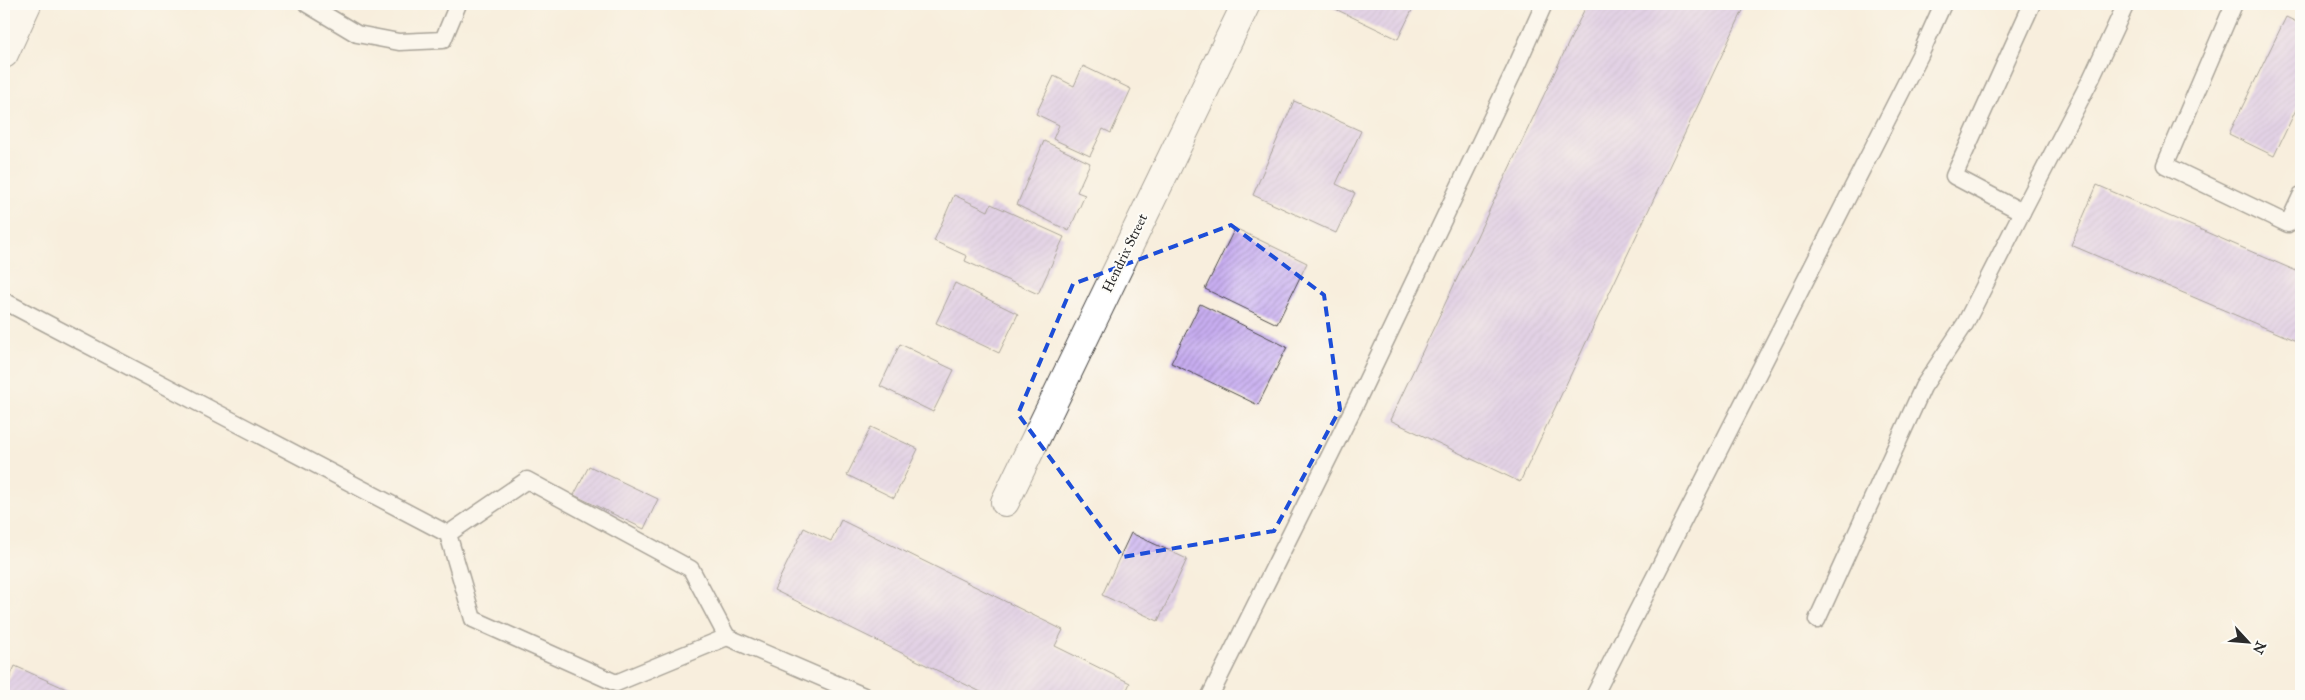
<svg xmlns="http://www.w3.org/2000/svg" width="2305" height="700" font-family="'IM FELL Great Primer',serif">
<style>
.building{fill:url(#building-hatch)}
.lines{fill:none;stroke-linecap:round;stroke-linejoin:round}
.service-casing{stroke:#4a4846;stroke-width:19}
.minor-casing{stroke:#4a4846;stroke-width:30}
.secondary-casing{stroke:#4a4846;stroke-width:30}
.service{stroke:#fff;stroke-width:16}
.minor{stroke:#fff;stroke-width:28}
.secondary{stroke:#fff;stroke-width:28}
.marked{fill:none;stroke:#1d4ed8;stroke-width:4;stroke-dasharray:10 6;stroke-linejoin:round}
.labels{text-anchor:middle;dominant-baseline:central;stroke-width:4;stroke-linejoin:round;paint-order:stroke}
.street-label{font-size:14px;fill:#2b2b2b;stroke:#fdfcf7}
</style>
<defs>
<pattern id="building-hatch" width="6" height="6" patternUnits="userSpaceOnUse" patternTransform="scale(1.25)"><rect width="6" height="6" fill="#c8aef1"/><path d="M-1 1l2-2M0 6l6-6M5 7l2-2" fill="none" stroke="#a38ec3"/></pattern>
</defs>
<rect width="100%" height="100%" fill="#fdfcf7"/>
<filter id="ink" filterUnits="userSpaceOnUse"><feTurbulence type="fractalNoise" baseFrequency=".02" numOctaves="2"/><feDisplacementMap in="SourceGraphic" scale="10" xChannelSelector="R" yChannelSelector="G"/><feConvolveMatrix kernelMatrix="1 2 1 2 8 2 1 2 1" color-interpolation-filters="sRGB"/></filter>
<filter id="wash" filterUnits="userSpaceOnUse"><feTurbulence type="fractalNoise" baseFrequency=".0096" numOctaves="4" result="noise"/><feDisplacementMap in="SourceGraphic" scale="20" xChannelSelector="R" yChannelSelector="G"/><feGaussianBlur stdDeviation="1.12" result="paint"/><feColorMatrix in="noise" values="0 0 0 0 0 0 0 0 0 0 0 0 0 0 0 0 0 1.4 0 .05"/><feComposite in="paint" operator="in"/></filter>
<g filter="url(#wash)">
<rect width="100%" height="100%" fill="#f8eedd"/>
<g id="blocks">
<g class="building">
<polygon points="1325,4 1415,4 1398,39"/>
<polygon points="1587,4 1746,4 1520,482 1390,420"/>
<polygon points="2286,17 2301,24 2301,99 2274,156 2229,134"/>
<polygon points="1083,66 1131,89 1111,133 1103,129 1090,156 1053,139 1059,125 1036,114 1054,76 1074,86"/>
<polygon points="1294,101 1361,131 1336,184 1355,193 1336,233 1253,195"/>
<polygon points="1044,141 1090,163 1077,192 1085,195 1069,231 1017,205"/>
<polygon points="2097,185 2301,273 2301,343 2071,245"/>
<polygon points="954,195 988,211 991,204 1064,237 1038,294 965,261 967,256 934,241"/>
<polygon points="1235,228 1307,263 1277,324 1205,289"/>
<polygon points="955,283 1018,314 999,353 936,323"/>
<polygon points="1200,304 1287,347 1258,405 1171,363"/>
<polygon points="900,344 954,370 933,412 880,386"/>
<polygon points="871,427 918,449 894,498 847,475"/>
<polygon points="589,466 658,499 644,529 574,495"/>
<polygon points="841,520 1063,630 1055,646 1130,683 1124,696 989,696 774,590 804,528 831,541"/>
<polygon points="1131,533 1187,559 1158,621 1102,595"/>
<polygon points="15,666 73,692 71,696 4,696 4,690"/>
</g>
</g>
</g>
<g filter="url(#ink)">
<use href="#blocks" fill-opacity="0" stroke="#4a4846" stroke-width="1"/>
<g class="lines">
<g class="service-casing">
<g id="service">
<polyline points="307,4 357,34 399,42 443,40 458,4"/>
<polyline points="2234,4 2165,165 2288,224 2301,196"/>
<polyline points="2022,212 2091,79 2126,4"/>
<polyline points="4,301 448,534 473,619 616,683 727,637 691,569 527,480 448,534"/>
<polyline points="1817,620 1923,387 1965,324 2022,212 1954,176 2032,4"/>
<polyline points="727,637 864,696"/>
<polyline points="1210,696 1355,405 1516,67 1544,4"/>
<polyline points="1594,696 1920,55 1943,4"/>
</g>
</g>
<g class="minor-casing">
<polyline id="minor" points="1005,502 1246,4"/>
</g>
<g class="secondary-casing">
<polyline id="secondary" points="4,54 27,4"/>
</g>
<use href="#service" class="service"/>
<use href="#minor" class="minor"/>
<use href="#secondary" class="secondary"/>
</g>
</g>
<path d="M0 0H2305V700H0ZM1231,225L1324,295L1340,409L1274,531L1123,557L1018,414L1073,284Z" fill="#f8eedd" fill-opacity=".55" fill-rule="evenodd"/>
<path class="marked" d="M1231,225L1324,295L1340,409L1274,531L1123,557L1018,414L1073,284Z"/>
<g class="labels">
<g class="street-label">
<text transform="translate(1125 253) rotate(-64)">Hendrix Street</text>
</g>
</g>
<rect width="2305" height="700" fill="none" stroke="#fdfcf7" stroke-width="20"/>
<g transform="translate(2248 642) rotate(116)" stroke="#fdfcf7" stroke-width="4" paint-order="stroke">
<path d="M0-4L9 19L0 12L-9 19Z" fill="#2b2b2b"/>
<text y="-8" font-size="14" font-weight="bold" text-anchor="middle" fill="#2b2b2b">N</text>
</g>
</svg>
